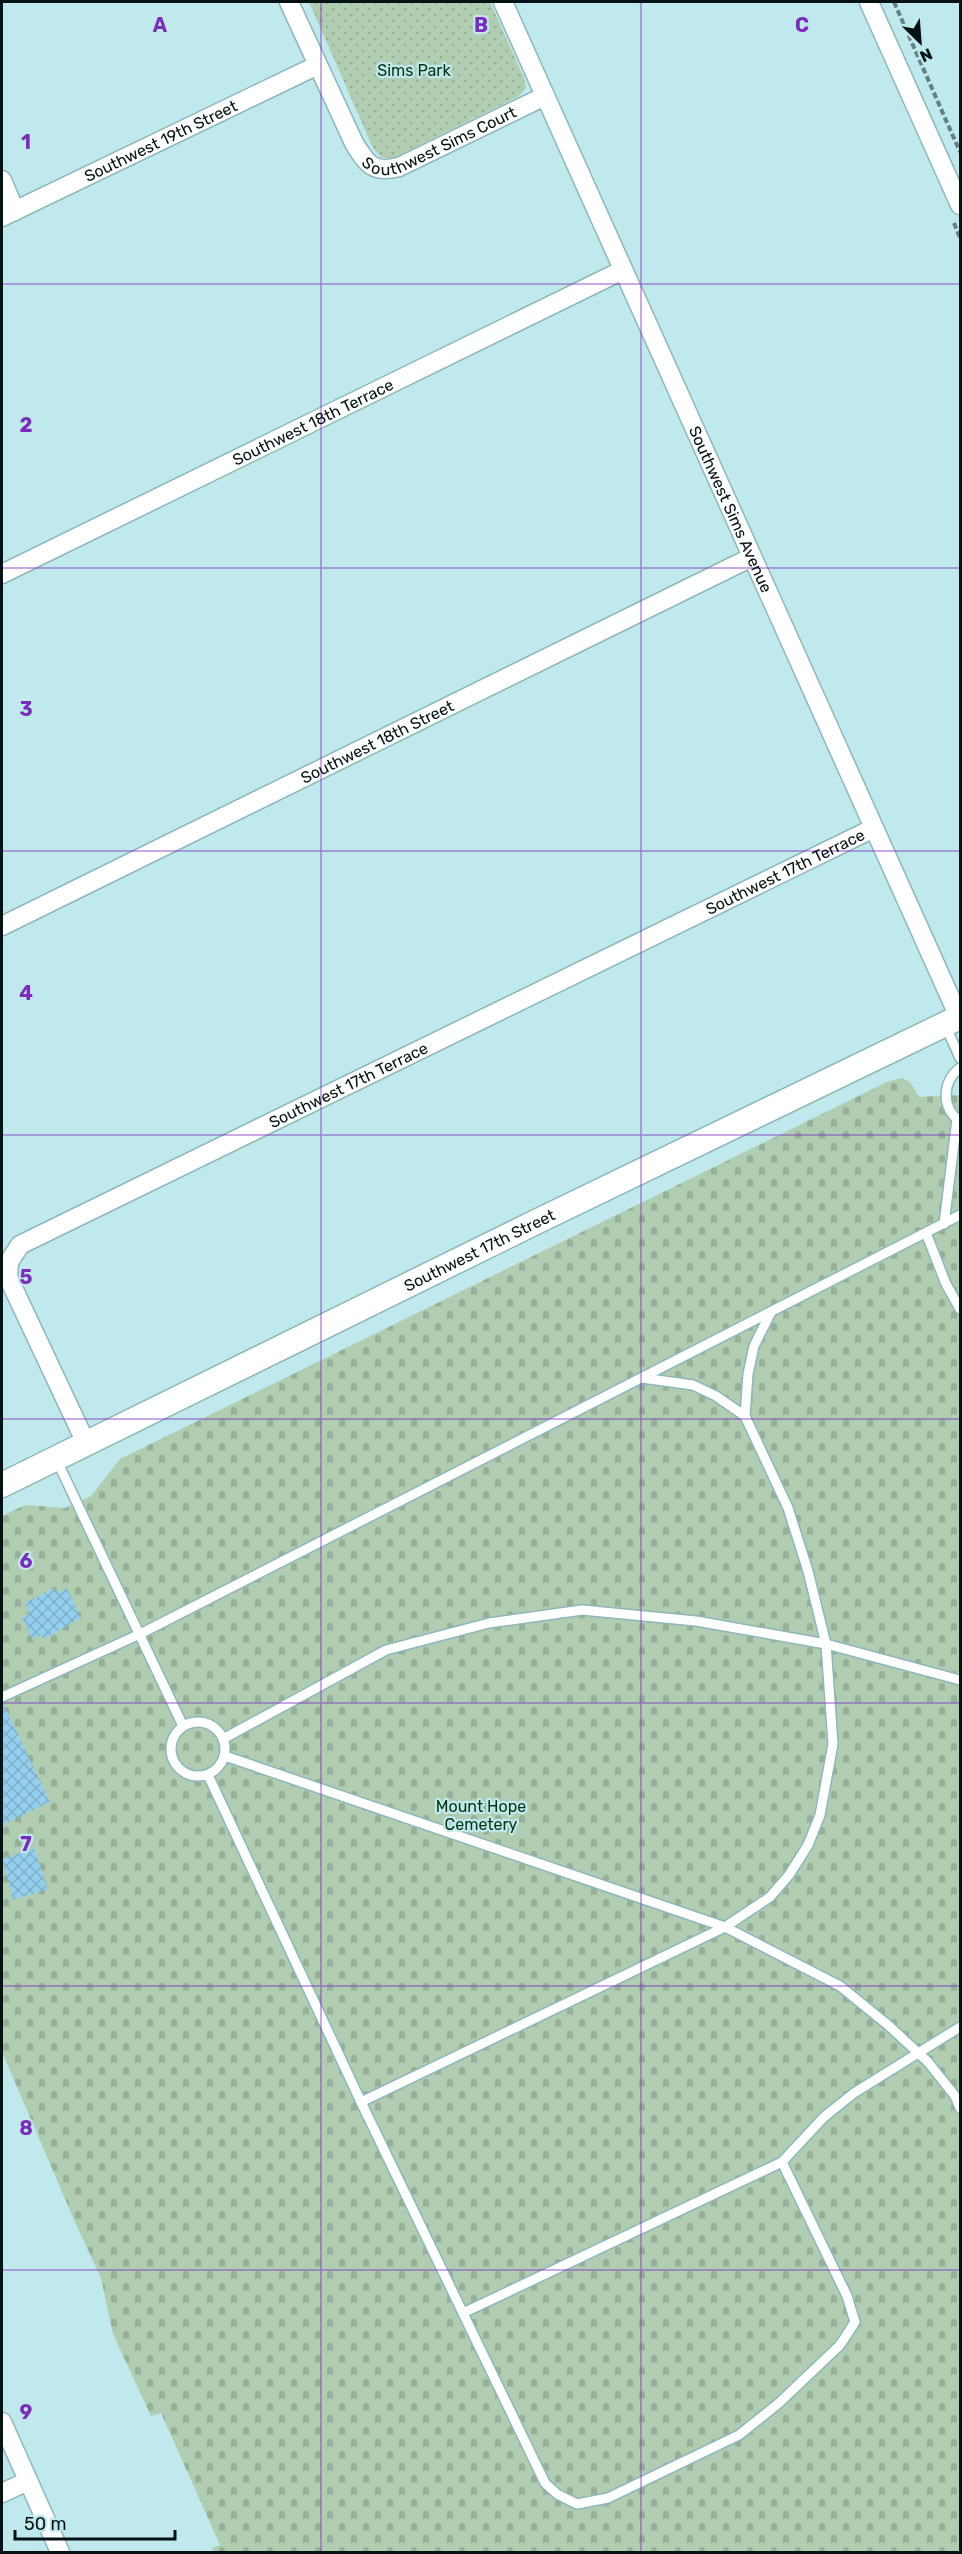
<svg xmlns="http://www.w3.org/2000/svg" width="962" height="2554" font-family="Rubik,sans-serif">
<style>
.green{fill:url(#green-dots)}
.cemetery{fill:url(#cemetery-stones)}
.building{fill:url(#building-cross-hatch)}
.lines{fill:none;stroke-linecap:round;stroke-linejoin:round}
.service-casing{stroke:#8eb7bb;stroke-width:12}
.minor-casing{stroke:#8eb7bb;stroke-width:21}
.secondary-casing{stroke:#8eb7bb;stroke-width:27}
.path{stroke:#648184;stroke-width:4;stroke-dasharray:6 3;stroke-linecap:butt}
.service{stroke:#fff;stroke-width:9}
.minor{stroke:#fff;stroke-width:18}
.secondary{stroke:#fff;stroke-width:24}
.grid{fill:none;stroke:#7b2cbf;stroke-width:1.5;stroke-opacity:0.55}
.labels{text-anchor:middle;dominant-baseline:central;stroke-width:4.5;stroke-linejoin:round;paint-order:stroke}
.park-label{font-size:16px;fill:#053710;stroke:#bfe9ed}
.street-label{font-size:16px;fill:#041214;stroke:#bfe9ed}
.grid-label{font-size:20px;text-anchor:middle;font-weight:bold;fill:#7b2cbf;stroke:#bfe9ed;stroke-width:4.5;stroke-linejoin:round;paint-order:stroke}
</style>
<defs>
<pattern id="green-dots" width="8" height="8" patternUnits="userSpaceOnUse" patternTransform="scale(1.5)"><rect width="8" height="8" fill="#b0cdb1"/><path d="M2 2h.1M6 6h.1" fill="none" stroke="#96af97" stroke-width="1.8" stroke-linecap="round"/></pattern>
<pattern id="cemetery-stones" width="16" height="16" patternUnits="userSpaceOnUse" patternTransform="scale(1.5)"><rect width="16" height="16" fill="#b0cdb1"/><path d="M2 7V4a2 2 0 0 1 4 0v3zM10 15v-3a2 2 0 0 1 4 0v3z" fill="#96af97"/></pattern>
<pattern id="building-cross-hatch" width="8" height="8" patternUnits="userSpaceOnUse" patternTransform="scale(1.5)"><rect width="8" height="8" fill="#95cfee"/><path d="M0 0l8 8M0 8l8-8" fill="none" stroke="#7fb1cb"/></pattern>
</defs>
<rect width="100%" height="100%" fill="#bfe9ed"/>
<polygon class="green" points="309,2 490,2 524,78 526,88 519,96 391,159 381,157 373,148"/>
<polygon class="cemetery" points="902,1078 910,1082 919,1097 960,1095 960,2552 214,2552 212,2548 220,2545 161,2413 151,2416 113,2334 101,2278 75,2222 2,2052 2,1516 25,1505 65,1508 91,1496 120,1459 887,1082"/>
<g class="building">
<polygon points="54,1588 57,1593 67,1588 81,1618 44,1639 41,1635 32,1639 22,1617 30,1613 25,1603"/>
<polygon points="3,1703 50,1802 2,1825 2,1704"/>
<polygon points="34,1848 48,1889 13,1900 2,1859"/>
</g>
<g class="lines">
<g class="service-casing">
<g id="service">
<polyline points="945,1025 960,1058"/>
<path d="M960,1068C942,1081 941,1109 960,1121"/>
<polyline points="944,1224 957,1119"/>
<polyline points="926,1233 946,1284 960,1309"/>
<polyline points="642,1378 693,1385 716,1396 745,1416"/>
<polyline points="57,1461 183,1726"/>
<polyline points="2,1697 140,1634 960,1215"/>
<circle cx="198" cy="1749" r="27"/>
<polyline points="223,1739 386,1650 489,1623 582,1610 696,1621 826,1644 960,1680"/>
<polyline points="225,1756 725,1927 840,1986 888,2025 928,2062 955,2096 960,2108"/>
<polyline points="208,1775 361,2102 545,2483 557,2494 577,2504 608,2498 739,2435 779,2403 840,2345 855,2322 847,2296 782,2162"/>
<polyline points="361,2102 725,1927 770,1897 789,1875 808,1845 820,1815 833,1744 826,1644 808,1571 788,1508 745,1416 748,1374 754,1346 771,1312"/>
<polyline points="463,2313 782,2162 824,2117 854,2093 960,2027"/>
</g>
</g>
<g class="minor-casing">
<g id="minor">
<path id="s1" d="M289,2L354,143C367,164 373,174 399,167L545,96"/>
<path id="s2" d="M503,2L959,1017"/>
<polyline points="869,2 960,205"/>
<polyline points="2,180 15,211"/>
<path id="s3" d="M2,217L318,65"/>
<path id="s4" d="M2,574L623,270"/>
<path id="s5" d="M2,926L752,557"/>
<path id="s6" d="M86,1443L8,1277L9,1262L20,1245L874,828"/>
<polyline points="2,2422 60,2552"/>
<polyline points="2,2493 28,2481"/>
</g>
</g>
<g class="secondary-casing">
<g id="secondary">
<path id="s7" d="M2,1485L538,1221L960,1017"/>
</g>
</g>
<g class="path">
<polyline points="894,2 960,152"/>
<polyline points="954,223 960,238"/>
</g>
<use href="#service" class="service"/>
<use href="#minor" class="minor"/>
<use href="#secondary" class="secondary"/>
</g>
<path class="grid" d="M321,2V2552M641,2V2552M2,284H960M2,568H960M2,851H960M2,1135H960M2,1419H960M2,1703H960M2,1986H960M2,2270H960"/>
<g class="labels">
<g class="park-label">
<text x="414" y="70">Sims Park</text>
<text x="481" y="1806">Mount Hope<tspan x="481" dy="18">Cemetery</tspan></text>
</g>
<g class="street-label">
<text stroke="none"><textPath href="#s1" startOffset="258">Southwest Sims Court</textPath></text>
<text stroke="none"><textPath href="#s3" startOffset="176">Southwest 19th Street</textPath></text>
<text stroke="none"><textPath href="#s4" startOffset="346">Southwest 18th Terrace</textPath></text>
<text stroke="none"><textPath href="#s2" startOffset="556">Southwest Sims Avenue</textPath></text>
<text stroke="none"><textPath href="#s5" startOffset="418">Southwest 18th Street</textPath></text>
<text stroke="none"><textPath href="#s6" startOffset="1070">Southwest 17th Terrace</textPath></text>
<text stroke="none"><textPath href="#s6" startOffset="584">Southwest 17th Terrace</textPath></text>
<text stroke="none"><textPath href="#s7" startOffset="532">Southwest 17th Street</textPath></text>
</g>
</g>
<g class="grid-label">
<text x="160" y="32">A</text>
<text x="481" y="32">B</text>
<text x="802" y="32">C</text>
<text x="26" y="149">1</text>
<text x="26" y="432">2</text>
<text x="26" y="716">3</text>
<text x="26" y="1000">4</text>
<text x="26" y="1284">5</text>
<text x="26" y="1568">6</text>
<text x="26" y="1851">7</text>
<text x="26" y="2135">8</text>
<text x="26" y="2419">9</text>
</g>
<rect width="962" height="2554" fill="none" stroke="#041214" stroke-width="6"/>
<g transform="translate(920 42) rotate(155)" stroke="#bfe9ed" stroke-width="4.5" paint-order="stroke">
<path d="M0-4.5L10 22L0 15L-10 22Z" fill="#041214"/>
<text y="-9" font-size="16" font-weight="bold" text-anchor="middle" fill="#041214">N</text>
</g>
<path d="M15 2530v9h160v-9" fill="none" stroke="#041214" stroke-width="3"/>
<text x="24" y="2530" font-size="18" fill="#041214" stroke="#bfe9ed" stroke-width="4.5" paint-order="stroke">50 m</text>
</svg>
